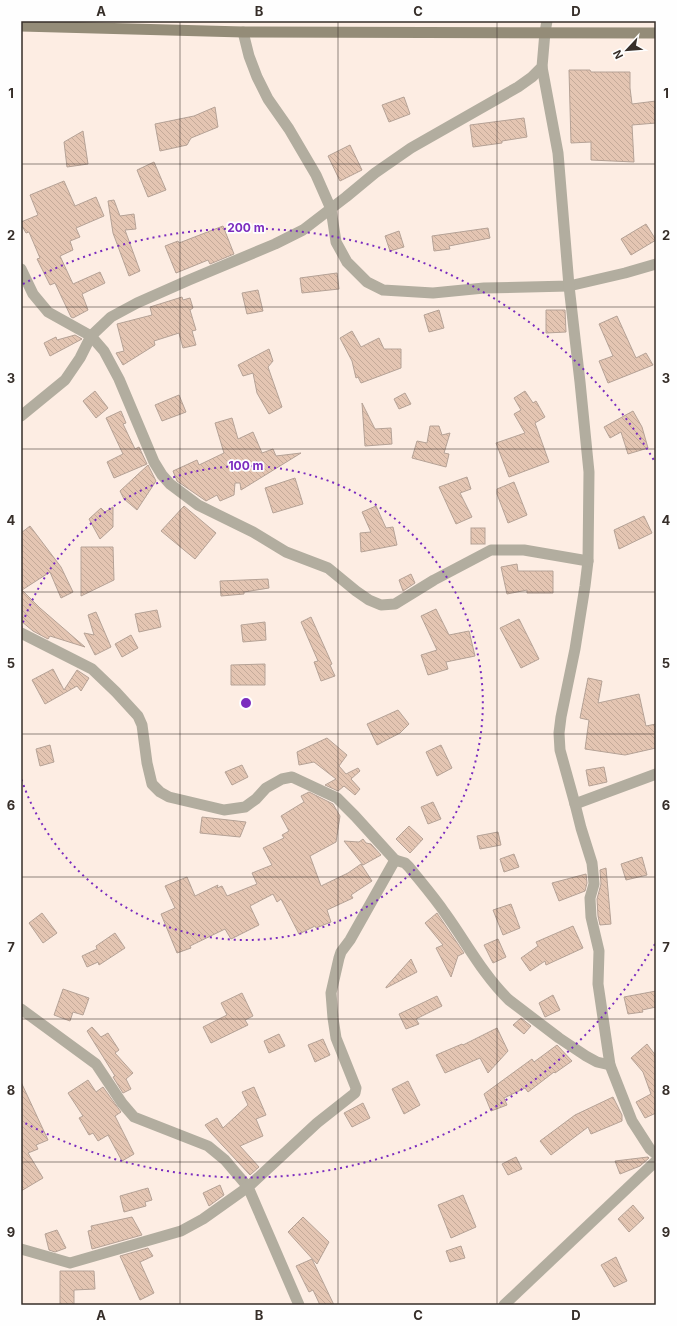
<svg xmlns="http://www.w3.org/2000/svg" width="677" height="1326" font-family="Inter,sans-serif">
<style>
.building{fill:url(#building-back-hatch);stroke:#b5a296}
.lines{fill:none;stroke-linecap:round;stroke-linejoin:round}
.minor{stroke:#b2ad9f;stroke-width:11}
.secondary{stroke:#948c78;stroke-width:11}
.grid{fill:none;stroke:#362e29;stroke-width:1;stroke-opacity:0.55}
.ring{fill:none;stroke:#7b2cbf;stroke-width:2;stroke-dasharray:2 4}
.centre{fill:#7b2cbf;stroke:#fefefe;stroke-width:2}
.ring-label{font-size:12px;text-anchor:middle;font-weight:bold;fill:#7b2cbf;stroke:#fefefe;stroke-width:3.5;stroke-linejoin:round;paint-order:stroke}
.neatline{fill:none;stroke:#362e29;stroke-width:1.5}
.grid-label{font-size:13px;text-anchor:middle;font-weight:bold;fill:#362e29}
</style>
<defs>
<pattern id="building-back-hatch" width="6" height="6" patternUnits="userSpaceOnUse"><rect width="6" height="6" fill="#e4c5b2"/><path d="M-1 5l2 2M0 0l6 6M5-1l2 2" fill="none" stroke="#c4aa99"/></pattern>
</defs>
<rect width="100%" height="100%" fill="#fdede3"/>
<g class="building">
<polygon points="569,70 590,70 591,72 630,72 630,88 632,104 656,101 656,123 632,125 634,162 591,160 591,142 571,143"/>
<polygon points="404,97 410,114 389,122 382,105"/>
<polygon points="215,107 218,127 191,138 187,145 160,151 155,124 194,116"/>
<polygon points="524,118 527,137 502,141 502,143 473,147 470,125"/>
<polygon points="83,131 88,164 67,167 64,142"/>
<polygon points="350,145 362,170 340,181 328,156"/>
<polygon points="154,162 166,190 148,197 137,170"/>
<polygon points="64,181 75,206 96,197 104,216 76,228 80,237 70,241 73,250 60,256 73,284 100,272 105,283 82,294 88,310 73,318 71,317 55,283 50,285 37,259 40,258 29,232 26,233 21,224 21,222 38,215 30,195"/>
<polygon points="114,200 120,216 134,214 136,229 125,230 140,271 129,276 113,233 108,201"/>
<polygon points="646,224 656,240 631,255 621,239"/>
<polygon points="223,226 234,254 210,264 208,260 176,273 165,246 178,241 179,243"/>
<polygon points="488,228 490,238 449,246 450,249 434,251 432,236"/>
<polygon points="399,231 404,247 390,251 385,236"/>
<polygon points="337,273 339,289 302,293 300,278"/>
<polygon points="258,290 263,311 247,314 242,293"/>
<polygon points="182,297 183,300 190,298 193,308 190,310 196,330 192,331 196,345 183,348 179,333 154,341 155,345 123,365 116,353 124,351 117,324 152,315 150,307"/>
<polygon points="439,310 444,328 429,332 424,315"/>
<polygon points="546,310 565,310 566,332 546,333"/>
<polygon points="617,316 636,358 646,353 653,365 608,383 599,361 613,356 599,324"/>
<polygon points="352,331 361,347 379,338 384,349 401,349 401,368 361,383 358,377 356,378 352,361 340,338"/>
<polygon points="75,335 82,339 50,356 44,343 56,337 57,340"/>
<polygon points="269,349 273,361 268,367 282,407 269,414 257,393 253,373 243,376 238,365"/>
<polygon points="95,391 108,408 96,418 83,401"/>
<polygon points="525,391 533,403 536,401 545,417 535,423 549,462 509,477 496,443 525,433 514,414 521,410 514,398"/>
<polygon points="405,393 411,404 399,409 394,399"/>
<polygon points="179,395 186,412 162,421 155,405"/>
<polygon points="362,403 375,429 391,428 392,444 365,446"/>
<polygon points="121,411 126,423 123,424 135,449 139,447 147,464 114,478 107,462 123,454 106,418"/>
<polygon points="633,411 642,427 648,448 628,454 621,432 610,438 604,427"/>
<polygon points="232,418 238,439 253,432 262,453 273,449 276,456 301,453 241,490 240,483 235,483 234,495 220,501 217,495 206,501 177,481 173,471 197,460 199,465 224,453 215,423"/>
<polygon points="430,426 439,426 442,435 450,433 444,453 449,454 446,467 412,458 417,441 427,443"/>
<polygon points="148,465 156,481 137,510 124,499 120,491"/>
<polygon points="467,477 471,489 460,493 472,517 456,524 439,487"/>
<polygon points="295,478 303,504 273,513 265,488"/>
<polygon points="514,482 527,515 508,523 497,494 497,489"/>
<polygon points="184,506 216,533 195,559 161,531"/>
<polygon points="376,506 386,528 393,527 397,545 361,552 360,533 371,532 362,512"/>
<polygon points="113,507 113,527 100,539 89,519 101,508 105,512"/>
<polygon points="644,516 652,533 619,549 614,530"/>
<polygon points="30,526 61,567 73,592 61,598 50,572 22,590 40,608 85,647 50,636 48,639 33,631 21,621 21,533"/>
<rect x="471" y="528" width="14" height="16"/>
<polygon points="81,547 113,547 114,580 81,596"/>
<polygon points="517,564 518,571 553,571 553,593 527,593 527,590 507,594 501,567"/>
<polygon points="411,574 415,583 403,591 399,580"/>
<polygon points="268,579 269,588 244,592 244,594 221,596 220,581"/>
<polygon points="436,609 449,635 469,631 475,656 446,662 448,669 428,675 421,655 437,650 421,616"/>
<polygon points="157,610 161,627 139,632 135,614"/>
<polygon points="96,612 111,647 95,655 84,633 94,635 88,615"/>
<polygon points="311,617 332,664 330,665 335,676 321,681 314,662 318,661 301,622"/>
<polygon points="519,619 539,659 521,668 500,628"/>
<polygon points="265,622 266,640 243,642 241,625"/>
<polygon points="131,635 138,648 122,657 115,644"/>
<polygon points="265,664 265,685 231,685 231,665"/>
<polygon points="53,669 64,690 77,670 89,678 81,691 77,686 45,704 32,680"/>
<polygon points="588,678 602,681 598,703 639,694 646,726 656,724 656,748 625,755 585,749 589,720 580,718"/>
<polygon points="398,710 409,724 400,733 377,745 367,724"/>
<polygon points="327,738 347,755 339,766 346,774 358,768 360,771 351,779 360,789 355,795 344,786 338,791 325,785 336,779 314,762 299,765 297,752"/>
<polygon points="50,745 54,762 40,766 36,749"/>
<polygon points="441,745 452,768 437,776 426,752"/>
<polygon points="242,765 248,777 232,785 225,772"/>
<polygon points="604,767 607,782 589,786 586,770"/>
<polygon points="309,792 333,804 340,816 336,842 310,856 321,886 348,873 361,864 372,881 351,895 353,898 327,910 331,922 316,928 315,926 299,934 281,899 277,902 273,894 250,906 259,925 231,939 225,929 190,946 191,948 177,953 161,914 175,908 165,886 187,877 195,896 218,885 217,888 222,886 227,896 257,884 252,873 272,865 263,848 284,838 282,835 289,831 281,816 304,802 301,796"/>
<polygon points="433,802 441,819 428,824 421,807"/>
<polygon points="202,817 246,822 240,837 200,833"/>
<polygon points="409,826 423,839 410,853 396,839"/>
<polygon points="498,832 501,845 480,849 477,836"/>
<polygon points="363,839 366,843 371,844 381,855 363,865 344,841 359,842"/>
<polygon points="514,854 519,867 504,872 500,859"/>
<polygon points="642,857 647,875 626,880 621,864"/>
<polygon points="606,868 611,924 600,925 598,916 597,899 601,884 600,870"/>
<polygon points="586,874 587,883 585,891 559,901 552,883"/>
<polygon points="511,904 520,928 503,935 493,910"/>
<polygon points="42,913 57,933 43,943 29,923"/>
<polygon points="437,913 464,953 458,956 451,977 436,948 443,945 425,923"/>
<polygon points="573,926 583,948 546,965 545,961 530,971 521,958 538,946 536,942"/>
<polygon points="115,933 125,948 99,965 98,962 87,967 82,956 97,949 96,946"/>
<polygon points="498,939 506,957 493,963 484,945"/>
<polygon points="411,959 417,972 386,988 386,987"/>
<polygon points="63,989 89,998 83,1015 73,1012 70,1021 54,1015"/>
<polygon points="656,991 656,1007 642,1010 643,1012 628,1014 624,997"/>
<polygon points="242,993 253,1016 245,1020 248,1025 211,1043 203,1027 227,1015 221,1003"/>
<polygon points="553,995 560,1010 545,1017 539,1003"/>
<polygon points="437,996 442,1006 416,1019 419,1024 406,1029 399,1014"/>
<polygon points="521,1018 531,1026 524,1034 513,1025"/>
<polygon points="92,1027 101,1037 108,1033 119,1050 115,1053 133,1073 126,1079 131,1089 123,1093 113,1077 115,1076 87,1031"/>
<polygon points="497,1028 508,1051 488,1073 480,1058 445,1073 436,1055 462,1044 463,1045"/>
<polygon points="279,1034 285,1046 269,1053 264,1041"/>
<polygon points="323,1039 330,1055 315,1062 308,1045"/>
<polygon points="647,1044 656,1056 656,1113 645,1118 636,1102 651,1094 643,1072 631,1058"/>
<polygon points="557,1045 572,1061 555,1073 554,1072 528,1092 525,1088 504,1098 507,1105 491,1111 484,1094 532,1059 534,1062"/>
<polygon points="88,1080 96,1092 103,1087 121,1112 115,1116 134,1154 122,1161 108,1135 98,1141 93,1133 89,1135 79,1118 83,1116 68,1093"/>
<polygon points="408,1081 420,1105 404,1114 392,1089"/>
<polygon points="21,1082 48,1140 36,1145 38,1149 28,1153 43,1178 21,1191"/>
<polygon points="254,1087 266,1115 256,1119 263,1136 240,1146 259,1167 250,1175 211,1133 205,1125 217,1118 223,1128 248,1105 242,1092"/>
<polygon points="613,1097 622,1115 622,1121 591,1134 588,1127 551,1155 540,1141 575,1115"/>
<polygon points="363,1103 370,1118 352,1127 344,1113"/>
<polygon points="516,1157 522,1169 508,1175 502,1164"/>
<polygon points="648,1157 649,1158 640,1166 620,1174 615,1161"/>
<polygon points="220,1185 224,1195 209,1206 203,1193"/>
<polygon points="148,1188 152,1200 145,1202 146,1206 124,1212 120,1196"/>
<polygon points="463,1195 476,1227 451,1238 438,1205"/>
<polygon points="633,1205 644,1218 629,1232 618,1219"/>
<polygon points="132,1217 142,1235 92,1249 88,1231 92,1230 91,1226"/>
<polygon points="303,1217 329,1242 317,1264 288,1232"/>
<polygon points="57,1230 66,1248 55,1252 49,1250 45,1234"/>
<polygon points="461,1246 465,1258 450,1262 446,1251"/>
<polygon points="148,1248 153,1256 140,1262 154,1293 140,1300 120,1256"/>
<polygon points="616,1257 627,1281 614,1287 601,1265"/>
<polygon points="312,1259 334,1305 320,1305 313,1290 309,1292 296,1266"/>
<polygon points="60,1271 94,1271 95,1289 74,1290 74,1305 60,1305"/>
</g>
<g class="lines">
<g class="minor">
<polyline points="243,32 249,56 257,77 268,99 289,129 316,175 331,209 336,242 347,262 367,282 383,290 433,293 484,288 569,286 625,273 656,264"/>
<polyline points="542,67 558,153 569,286 580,382 589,472 588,561 585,586 575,649 561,717 559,733 560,750 575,804 581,828 592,863 593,873 594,884 590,898 591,917 599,951 598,984 610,1065 632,1121 650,1149 656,1154"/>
<polyline points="21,269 33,294 48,312 91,336 104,351 119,379 154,462 162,475 170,484 198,505 253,532 286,552 328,568 356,591 369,600 381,605 395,604 434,580 491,550 524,550 588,561"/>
<polyline points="21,416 65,380 80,358 91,336 111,317 137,303 189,280 275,244 303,230 346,197 375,173 411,148 518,87 532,77 542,67 545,32 547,21"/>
<polyline points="21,633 92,669 116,692 138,716 142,725 147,763 152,784 160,792 169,797 224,810 245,807 256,799 266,788 282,779 292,777 337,798 355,816 395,860"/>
<polyline points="575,804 656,774"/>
<polyline points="21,1009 96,1064 122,1103 134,1117 208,1146 225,1160 248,1187 299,1305"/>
<path d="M21,1249L70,1263L181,1231L203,1219L248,1187L317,1123L355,1093L356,1088L336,1038L333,1018L331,993L339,958L341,952L350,940L395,860L405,863L409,867C421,882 434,897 445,913C466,942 483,975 509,1000L559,1038L586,1056L597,1062L610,1065"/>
<polyline points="504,1305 656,1161"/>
</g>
<polyline class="secondary" points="21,26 243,32 656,33"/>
</g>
<path class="grid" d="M180,21V1305M338,21V1305M497,21V1305M21,164H656M21,307H656M21,449H656M21,592H656M21,734H656M21,877H656M21,1019H656M21,1162H656"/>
<g class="ring">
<path d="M21 628A237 237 0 1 1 21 778"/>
<path d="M655 944A475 475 0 0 1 23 1122M23 284A475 475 0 0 1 655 462"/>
</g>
<circle cx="246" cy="703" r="6" class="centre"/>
<g class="ring-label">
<text x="246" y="232">200 m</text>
<text x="246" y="470">100 m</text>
</g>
<rect width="677" height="1326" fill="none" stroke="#fefefe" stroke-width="44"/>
<g transform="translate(627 50) rotate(244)" stroke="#fefefe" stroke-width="3" paint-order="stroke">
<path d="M0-3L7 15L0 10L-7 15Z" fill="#362e29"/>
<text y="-6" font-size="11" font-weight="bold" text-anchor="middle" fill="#362e29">N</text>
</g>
<rect x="22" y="22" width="633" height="1282" class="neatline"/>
<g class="grid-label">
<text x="101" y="16">A</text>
<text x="259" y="16">B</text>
<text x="418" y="16">C</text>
<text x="576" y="16">D</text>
<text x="11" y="98">1</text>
<text x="666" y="98">1</text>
<text x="11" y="240">2</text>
<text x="666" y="240">2</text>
<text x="11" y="383">3</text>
<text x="666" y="383">3</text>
<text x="11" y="525">4</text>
<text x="666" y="525">4</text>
<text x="11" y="668">5</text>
<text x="666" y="668">5</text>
<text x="11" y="810">6</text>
<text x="666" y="810">6</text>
<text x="11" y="952">7</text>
<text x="666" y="952">7</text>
<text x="11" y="1095">8</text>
<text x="666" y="1095">8</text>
<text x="11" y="1237">9</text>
<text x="666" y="1237">9</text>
<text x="101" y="1320">A</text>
<text x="259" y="1320">B</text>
<text x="418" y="1320">C</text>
<text x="576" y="1320">D</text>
</g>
</svg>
